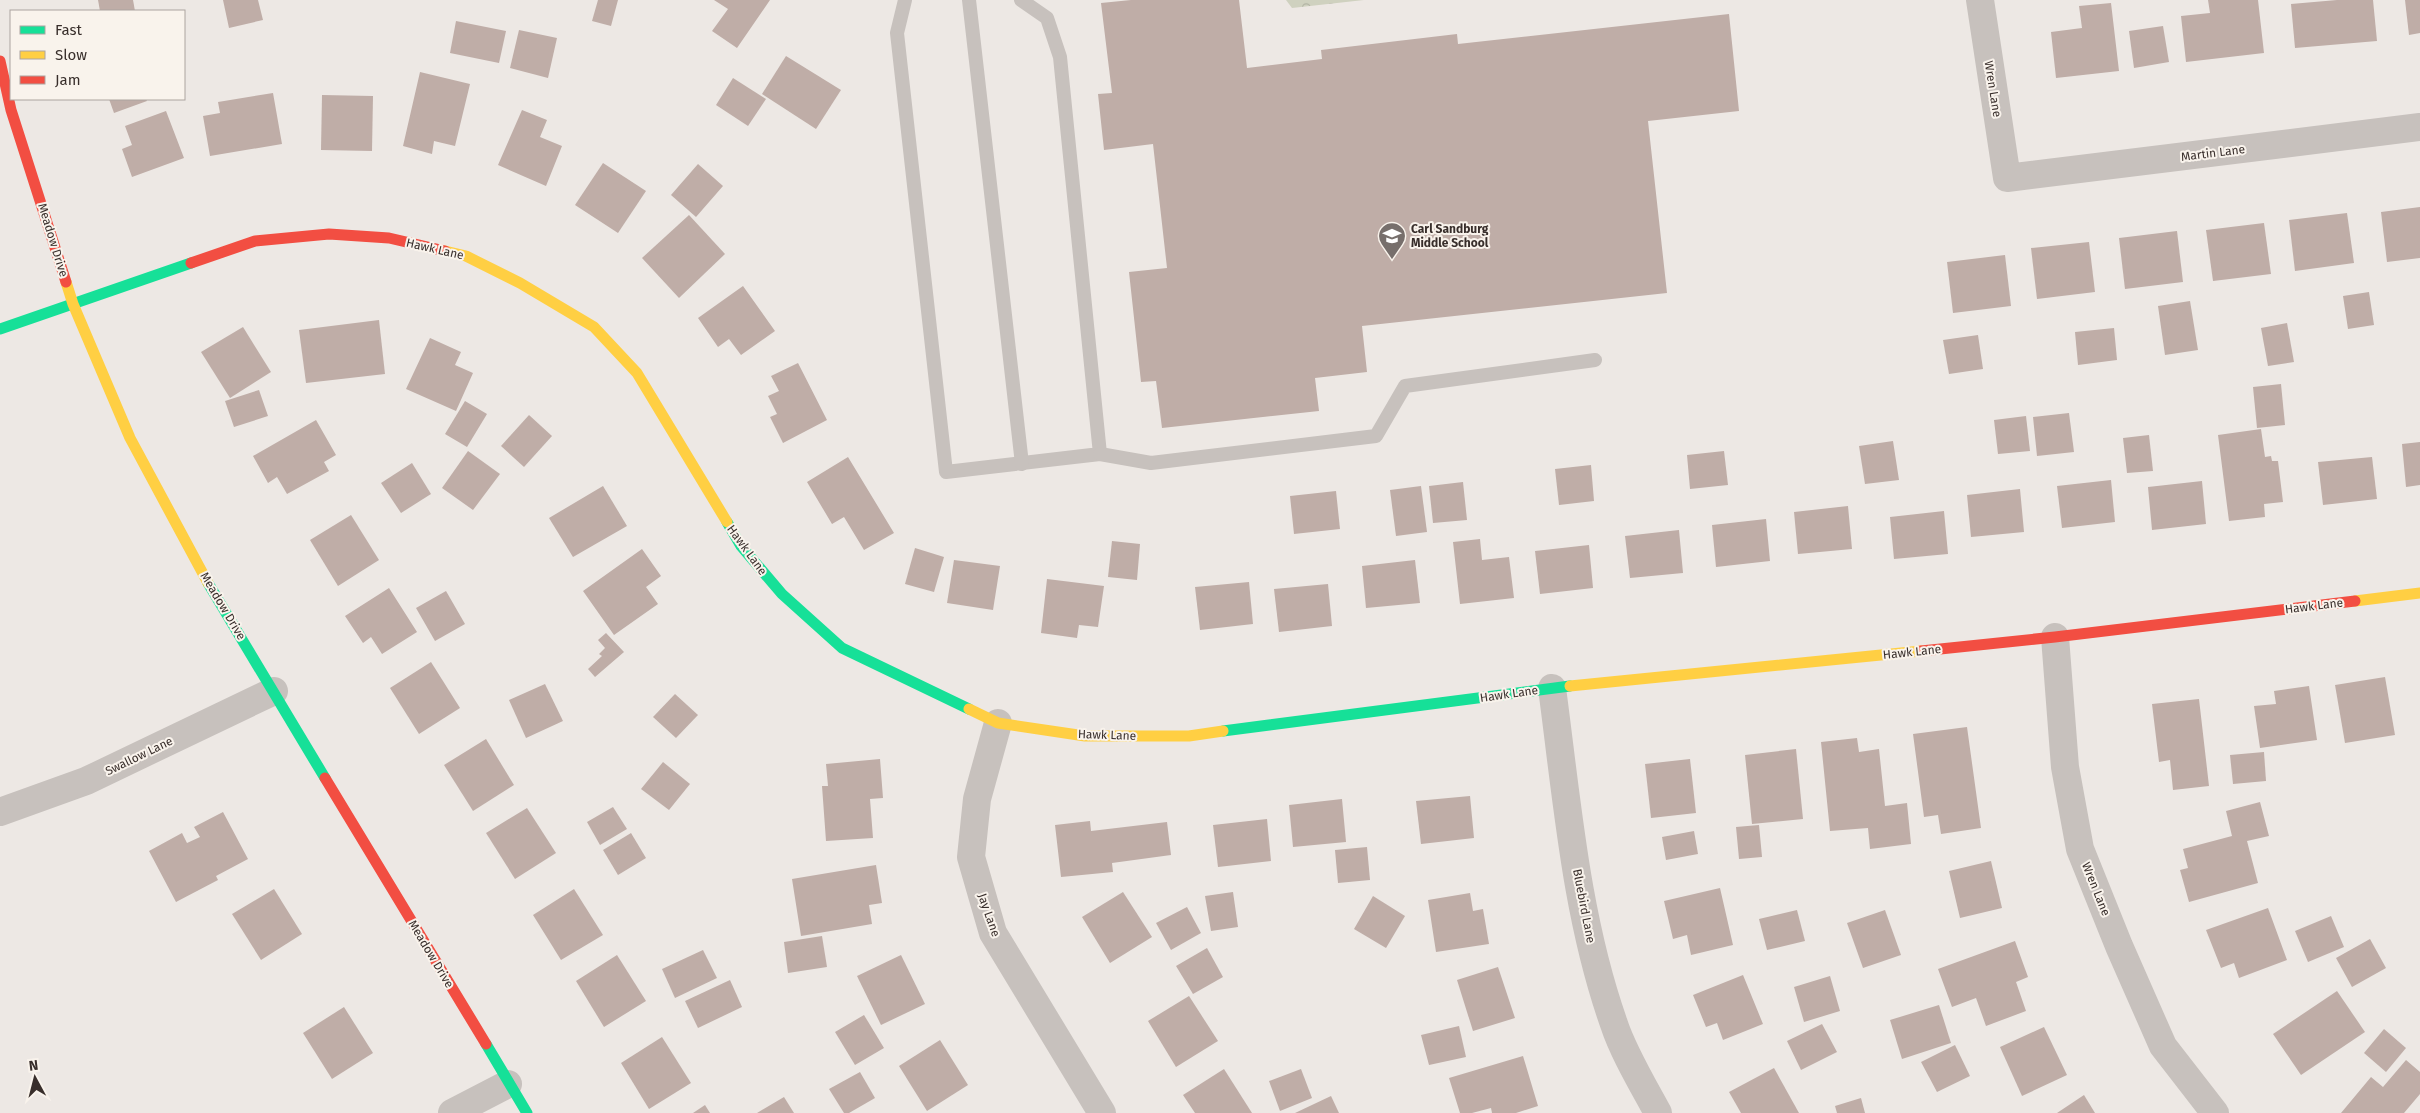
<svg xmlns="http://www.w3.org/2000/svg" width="2420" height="1113" font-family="'Fira Sans',sans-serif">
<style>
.park{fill:url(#park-crowns)}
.building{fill:#bfada7}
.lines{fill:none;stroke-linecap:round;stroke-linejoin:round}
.lane{stroke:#c7c1bd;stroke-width:14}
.street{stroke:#c7c1bd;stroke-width:28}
.fast{stroke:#16e098;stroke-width:11}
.slow{stroke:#ffcf43;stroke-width:11}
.jam{stroke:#f24e42;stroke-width:11}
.labels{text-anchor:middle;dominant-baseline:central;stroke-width:4;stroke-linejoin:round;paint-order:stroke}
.street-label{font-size:12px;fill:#382e2b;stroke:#f9f3ec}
.poi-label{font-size:12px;font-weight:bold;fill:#382e2b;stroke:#f9f3ec;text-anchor:start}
</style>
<defs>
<pattern id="park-crowns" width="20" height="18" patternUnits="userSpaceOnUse" patternTransform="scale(1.25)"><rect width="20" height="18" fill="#cfd1bf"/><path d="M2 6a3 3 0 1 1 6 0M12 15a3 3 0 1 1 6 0" fill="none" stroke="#b2b4a4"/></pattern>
</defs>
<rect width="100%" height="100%" fill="#ede8e4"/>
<polygon class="park" points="1286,0 1364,0 1292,8"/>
<g class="building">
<polygon points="98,0 133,0 135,11 100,11"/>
<polygon points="223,0 258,0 263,20 229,28"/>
<polygon points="598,0 618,0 611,26 592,21"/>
<polygon points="714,0 770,0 737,48 712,31 728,9"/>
<polygon points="1131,0 1239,0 1247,68 1322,59 1321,50 1457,34 1458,44 1729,14 1739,111 1648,121 1667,293 1362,326 1367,372 1315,378 1319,411 1162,428 1156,381 1141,382 1129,272 1167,268 1153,144 1104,150 1098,94 1112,93 1101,3"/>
<polygon points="2208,0 2258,0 2264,53 2186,62 2181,16 2210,13"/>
<polygon points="2337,0 2373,0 2377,41 2295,48 2291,4"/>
<polygon points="2405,0 2420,0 2420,33 2409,35"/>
<polygon points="2111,3 2119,71 2056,78 2051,32 2082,28 2079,6"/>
<polygon points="456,21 506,31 499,63 450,53"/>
<polygon points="2163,26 2169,62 2134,68 2129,31"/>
<polygon points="519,30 557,38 548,78 510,68"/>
<polygon points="786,56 841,90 816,129 762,94"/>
<polygon points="420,72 470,84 455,146 434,141 432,154 403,146"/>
<polygon points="733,78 766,99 748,126 716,105"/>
<polygon points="273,93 282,144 210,156 203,116 220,113 218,102"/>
<polygon points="322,95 373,96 372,151 321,150"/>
<polygon points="109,99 146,99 147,101 114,113"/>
<polygon points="522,110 547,120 540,137 562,146 546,186 498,165"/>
<polygon points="166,111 184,158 132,177 122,149 132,145 125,126"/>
<polygon points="603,163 646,191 618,233 575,205"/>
<polygon points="698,164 723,186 696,217 671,195"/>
<polygon points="2420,207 2420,258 2387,262 2381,212"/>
<polygon points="2347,213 2354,263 2295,271 2289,220"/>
<polygon points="689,215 725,254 679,298 642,258"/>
<polygon points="2264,223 2271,274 2213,281 2206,230"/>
<polygon points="2177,231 2183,282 2125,289 2119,238"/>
<polygon points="2089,242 2095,292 2037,299 2031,248"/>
<polygon points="2005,255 2011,306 1953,313 1947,262"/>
<polygon points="743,286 775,331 741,355 729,339 718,347 698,318"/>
<polygon points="2369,292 2374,325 2348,329 2343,296"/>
<polygon points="2190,301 2198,350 2165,355 2158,306"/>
<polygon points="379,320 385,374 306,383 299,330"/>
<polygon points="2287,323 2294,362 2268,366 2261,328"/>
<polygon points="243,327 271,372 230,398 201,352"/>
<polygon points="2114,328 2117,360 2078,365 2075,332"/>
<polygon points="1978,335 1983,369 1949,374 1943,340"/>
<polygon points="430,338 461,352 455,365 473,373 456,411 406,389"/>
<polygon points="798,363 827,420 783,443 770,417 777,414 768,396 779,391 771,376"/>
<polygon points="2281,384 2285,425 2257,428 2253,387"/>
<polygon points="259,390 268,416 234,427 225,401"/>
<polygon points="465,401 487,414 467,447 445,434"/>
<polygon points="2069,413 2074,452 2037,456 2033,417"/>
<polygon points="529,415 552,436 524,467 501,446"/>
<polygon points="2026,416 2030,451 1998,454 1994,420"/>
<polygon points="316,420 336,455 324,462 329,471 287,494 277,477 268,483 253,456"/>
<polygon points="2261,429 2265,457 2271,456 2272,461 2278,461 2283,502 2264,504 2265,517 2229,521 2218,435"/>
<polygon points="2149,435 2153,471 2127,473 2123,438"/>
<polygon points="1893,441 1899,480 1865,484 1859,446"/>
<polygon points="2420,442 2420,485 2406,487 2402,444"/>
<polygon points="468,451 500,474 473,510 442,488"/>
<polygon points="1724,451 1728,485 1690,489 1687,455"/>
<polygon points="848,457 894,533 864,550 844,517 832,524 807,482"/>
<polygon points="2372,457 2377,499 2323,505 2318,462"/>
<polygon points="412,463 431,494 401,513 381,483"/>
<polygon points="1591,465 1594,501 1559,505 1555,469"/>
<polygon points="2111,480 2115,522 2062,528 2057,486"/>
<polygon points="2202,481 2206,524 2152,530 2148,487"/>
<polygon points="1463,482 1467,520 1433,523 1429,486"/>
<polygon points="603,486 627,526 573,557 549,518"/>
<polygon points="1421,486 1427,532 1396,536 1390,490"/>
<polygon points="2020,489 2024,532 1971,537 1967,495"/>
<polygon points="1336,491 1340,529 1294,534 1290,496"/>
<polygon points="1848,506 1852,549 1798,554 1794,512"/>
<polygon points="1944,511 1948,554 1894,559 1890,517"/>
<polygon points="351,515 379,560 338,586 310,540"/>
<polygon points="1766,519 1770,561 1716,567 1712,525"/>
<polygon points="1679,530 1683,573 1630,578 1625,536"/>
<polygon points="1480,539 1482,560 1509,557 1514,598 1460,604 1453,542"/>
<polygon points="1112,541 1140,544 1137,580 1108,577"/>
<polygon points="1589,545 1593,588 1540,594 1535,551"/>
<polygon points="915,548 944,557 934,592 905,584"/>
<polygon points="642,549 661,576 646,587 658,604 614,635 583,591"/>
<polygon points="954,560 1000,566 993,610 947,603"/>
<polygon points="1415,560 1420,603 1366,608 1362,566"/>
<polygon points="1047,579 1104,586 1098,627 1079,625 1077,638 1041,633"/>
<polygon points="1249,582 1253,624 1200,630 1195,587"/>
<polygon points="1328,584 1332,626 1279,632 1274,589"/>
<polygon points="389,588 417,632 382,654 371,637 363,643 345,616"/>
<polygon points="446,591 465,624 435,641 416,608"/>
<polygon points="606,633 624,652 595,677 588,669 602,656 599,654 605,648 598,640"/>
<polygon points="431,662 460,708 419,734 390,688"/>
<polygon points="2385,677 2395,735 2345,743 2335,685"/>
<polygon points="545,684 563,721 526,738 509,700"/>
<polygon points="2309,686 2317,740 2260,748 2254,706 2276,704 2274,691"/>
<polygon points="675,694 698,715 676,738 653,717"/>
<polygon points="2199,699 2209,786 2173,790 2170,760 2159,762 2152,704"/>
<polygon points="1967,727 1981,828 1941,834 1938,815 1924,817 1913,734"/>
<polygon points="1857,738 1859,752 1879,749 1885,806 1907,803 1911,844 1870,849 1868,828 1830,831 1821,742"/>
<polygon points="486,739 514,785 473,811 444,765"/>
<polygon points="1796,749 1803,819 1752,824 1745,755"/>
<polygon points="2264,752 2266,781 2233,784 2230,755"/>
<polygon points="880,759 883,798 870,799 873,838 826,841 822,786 828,786 826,764"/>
<polygon points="1690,759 1696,813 1651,818 1645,764"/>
<polygon points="663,762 690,784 669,810 641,789"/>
<polygon points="1470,796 1474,838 1421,844 1416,801"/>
<polygon points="1342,799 1346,842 1293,847 1289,805"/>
<polygon points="2260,802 2269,836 2247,841 2258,883 2189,902 2180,870 2188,868 2183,849 2232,836 2226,811"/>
<polygon points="613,807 627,829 600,845 587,822"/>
<polygon points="527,808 556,853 515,879 486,833"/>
<polygon points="223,812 248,859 216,876 218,880 176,902 149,851 182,833 187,843 200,837 194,827"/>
<polygon points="1267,819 1271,861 1218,867 1213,825"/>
<polygon points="1090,821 1091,831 1167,822 1171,855 1112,863 1113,872 1061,877 1055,825"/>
<polygon points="1759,825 1762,857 1739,859 1736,827"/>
<polygon points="1694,831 1698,854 1666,860 1662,837"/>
<polygon points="631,833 646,858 618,875 603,850"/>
<polygon points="1367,847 1370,880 1338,883 1335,850"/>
<polygon points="1991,861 2002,908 1960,918 1949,871"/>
<polygon points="876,865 882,903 869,905 872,924 801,936 792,879"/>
<polygon points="1720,888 1733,945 1691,955 1687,935 1673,939 1664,901"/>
<polygon points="274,889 302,934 261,960 232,914"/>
<polygon points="574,889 603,935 561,960 533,915"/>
<polygon points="1123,892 1152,937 1110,963 1082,917"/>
<polygon points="1233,892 1238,927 1211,931 1205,896"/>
<polygon points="1470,893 1473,911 1483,909 1489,944 1436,952 1428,900"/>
<polygon points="1373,896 1405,916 1386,948 1354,929"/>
<polygon points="1187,907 1201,933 1171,950 1156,923"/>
<polygon points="2268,908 2287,960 2239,978 2234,963 2221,968 2206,930"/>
<polygon points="1797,910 1805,941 1767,950 1759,919"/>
<polygon points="1885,910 1901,955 1863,968 1847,923"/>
<polygon points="2331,916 2344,947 2308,962 2295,931"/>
<polygon points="822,936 827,967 788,973 784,942"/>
<polygon points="2370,939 2386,968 2352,987 2336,958"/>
<polygon points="2015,941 2028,977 2016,982 2026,1011 1986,1026 1976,998 1952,1007 1938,969"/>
<polygon points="1207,948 1223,977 1193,994 1176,966"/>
<polygon points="703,950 717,978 675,998 662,969"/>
<polygon points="617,955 646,1001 604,1027 576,981"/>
<polygon points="901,955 925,1004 881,1025 857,976"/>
<polygon points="1498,967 1515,1018 1473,1031 1457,980"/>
<polygon points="1743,975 1763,1024 1723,1040 1717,1023 1706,1027 1693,995"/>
<polygon points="1830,976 1840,1011 1804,1022 1794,987"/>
<polygon points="730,980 742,1007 698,1028 685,1001"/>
<polygon points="2337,991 2365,1032 2301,1075 2273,1034"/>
<polygon points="1189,996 1218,1041 1176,1067 1148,1021"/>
<polygon points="1939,1005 1951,1043 1902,1059 1890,1020"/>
<polygon points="344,1007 373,1053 332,1079 303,1033"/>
<polygon points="864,1015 884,1048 855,1065 835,1032"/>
<polygon points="1822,1024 1837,1052 1801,1070 1787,1041"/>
<polygon points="1459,1026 1466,1057 1429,1065 1421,1035"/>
<polygon points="2044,1027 2067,1075 2022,1096 2000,1047"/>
<polygon points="2384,1029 2406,1048 2386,1072 2364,1053"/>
<polygon points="662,1037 691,1083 649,1109 621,1063"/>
<polygon points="940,1040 968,1085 927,1111 899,1066"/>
<polygon points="1955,1045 1970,1076 1937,1092 1921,1062"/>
<polygon points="1523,1056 1538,1106 1516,1113 1492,1113 1491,1108 1472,1113 1460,1113 1449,1078"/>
<polygon points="2406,1060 2420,1072 2420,1094 2404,1113 2341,1113 2371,1077 2383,1087"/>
<polygon points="1774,1068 1799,1113 1741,1113 1729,1092"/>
<polygon points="1224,1069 1252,1113 1195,1113 1183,1095"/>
<polygon points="1301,1069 1312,1098 1280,1111 1269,1081"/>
<polygon points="860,1072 875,1098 849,1113 844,1113 829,1089"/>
<polygon points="2084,1095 2095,1113 2057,1113"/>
<polygon points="1331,1096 1339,1113 1295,1113"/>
<polygon points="784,1097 794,1113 757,1113"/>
<polygon points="1861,1098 1865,1113 1837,1113 1835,1106"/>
<polygon points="705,1105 710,1113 693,1113"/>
</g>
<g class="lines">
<g class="lane">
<polyline points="905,0 897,33 946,472 1100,454 1060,57 1047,18 1021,0"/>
<polyline points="969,0 1022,464"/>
<polyline points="1100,454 1151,463 1376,436 1405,386 1595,360"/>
</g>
<g class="street">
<polyline points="1980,0 2007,178 2420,127"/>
<polyline points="2055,637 2065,767 2080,849 2119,946 2163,1046 2215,1113"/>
<path d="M1552,688C1567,800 1576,917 1614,1024C1623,1052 1644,1087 1658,1113"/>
<polyline points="998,723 977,799 971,857 993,933 1102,1113"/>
<polyline points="0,812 86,781 274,691"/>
<polyline points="452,1113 508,1084"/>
</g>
<g class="fast">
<polyline points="0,329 191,263"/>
<polyline points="727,522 741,546 782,594 842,648 969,709"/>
<polyline points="208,583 325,778"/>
<polyline points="1223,731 1570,686"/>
<polyline points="486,1044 527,1113"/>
</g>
<g class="slow">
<polyline points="445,251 466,256 520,283 594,327 637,373 727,522"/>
<polyline points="66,282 73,304 130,438 208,583"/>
<polyline points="2355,601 2420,593"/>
<polyline points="1570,686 1921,651"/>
<polyline points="969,709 998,723 1085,736 1189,736 1223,731"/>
</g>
<g class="jam">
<polyline points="0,61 11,110 66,282"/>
<polyline points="191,263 255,241 329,234 389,238 445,251"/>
<polyline points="1921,651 2055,637 2355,601"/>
<polyline points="325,778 486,1044"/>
</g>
</g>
<defs>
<g id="school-pin" transform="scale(1.4375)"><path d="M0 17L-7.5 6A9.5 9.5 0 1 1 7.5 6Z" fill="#776f6c" stroke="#f9f3ec"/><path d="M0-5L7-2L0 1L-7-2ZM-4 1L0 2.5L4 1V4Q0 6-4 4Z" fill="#fff"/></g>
</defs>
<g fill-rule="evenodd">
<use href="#school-pin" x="1392" y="236"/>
</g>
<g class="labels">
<g class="street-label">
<text transform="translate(1993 89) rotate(81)">Wren Lane</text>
<text transform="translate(2213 153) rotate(-7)">Martin Lane</text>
<text transform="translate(53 240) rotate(73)">Meadow Drive</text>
<text transform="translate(435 249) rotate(13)">Hawk Lane</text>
<text transform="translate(747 550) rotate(54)">Hawk Lane</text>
<text transform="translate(223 606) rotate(59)">Meadow Drive</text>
<text transform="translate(2314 606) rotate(-7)">Hawk Lane</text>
<text transform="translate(1912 652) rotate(-6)">Hawk Lane</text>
<text transform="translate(1509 694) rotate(-8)">Hawk Lane</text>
<text transform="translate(1107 735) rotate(2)">Hawk Lane</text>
<text transform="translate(139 756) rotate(-26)">Swallow Lane</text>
<text transform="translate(2096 889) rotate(68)">Wren Lane</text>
<text transform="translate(1584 906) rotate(79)">Bluebird Lane</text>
<text transform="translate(989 915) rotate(71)">Jay Lane</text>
<text transform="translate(431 954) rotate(59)">Meadow Drive</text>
</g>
<g class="poi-label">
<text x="1411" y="229">Carl Sandburg<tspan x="1411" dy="14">Middle School</tspan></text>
</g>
</g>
<rect x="10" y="10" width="175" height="90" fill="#f9f3ec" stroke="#aca49f"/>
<rect x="20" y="26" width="25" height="8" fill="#16e098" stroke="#aca49f"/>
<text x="55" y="35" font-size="15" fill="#382e2b">Fast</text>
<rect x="20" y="51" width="25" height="8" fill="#ffcf43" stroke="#aca49f"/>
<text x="55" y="60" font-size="15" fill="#382e2b">Slow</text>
<rect x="20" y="76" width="25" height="8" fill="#f24e42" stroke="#aca49f"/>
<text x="55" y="85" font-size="15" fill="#382e2b">Jam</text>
<g transform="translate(35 1078) rotate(353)" stroke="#f9f3ec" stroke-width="4" paint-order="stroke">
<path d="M0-4L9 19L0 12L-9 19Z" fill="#382e2b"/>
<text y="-8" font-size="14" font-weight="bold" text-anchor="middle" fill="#382e2b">N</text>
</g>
</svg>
